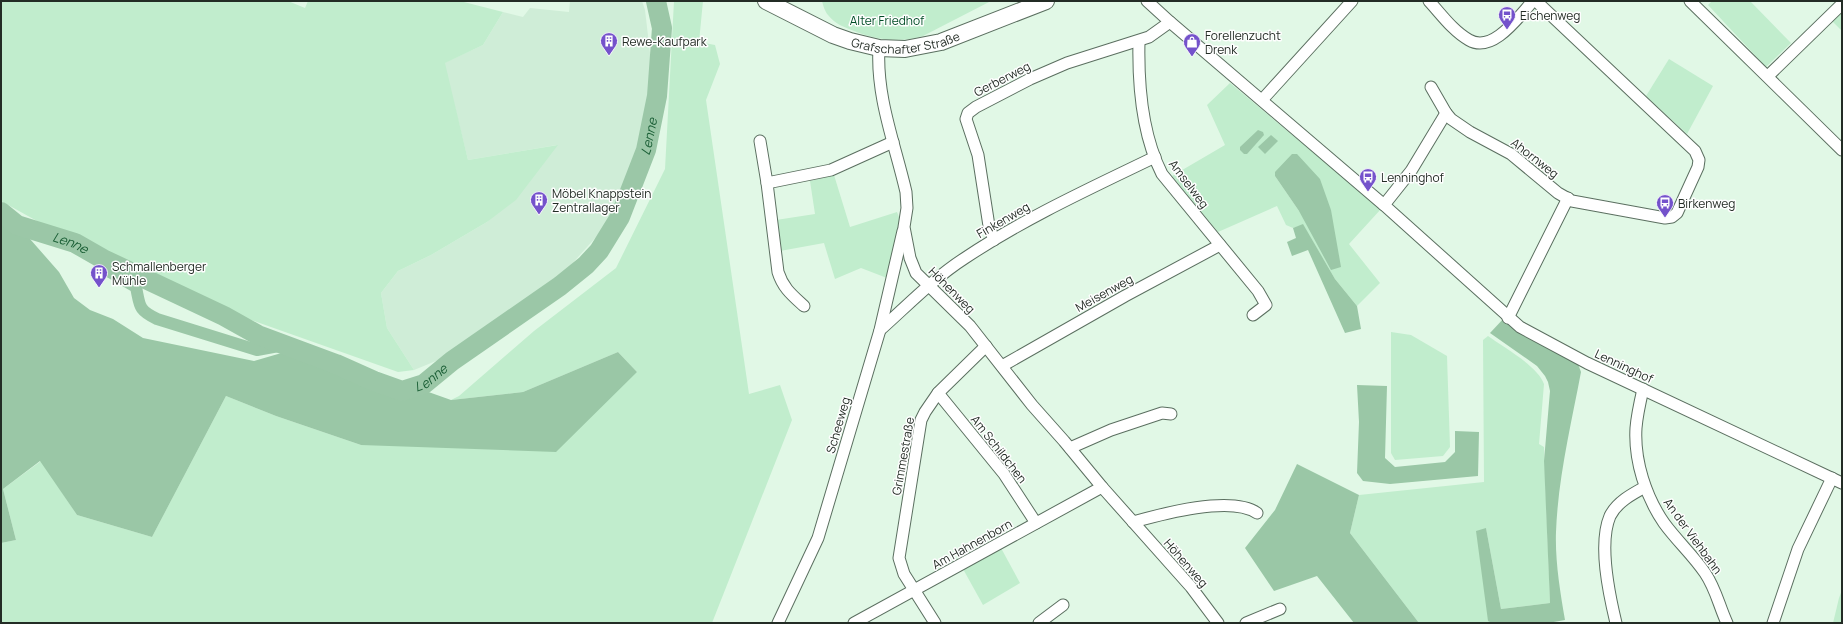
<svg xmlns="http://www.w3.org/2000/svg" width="1843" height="624" font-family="Manrope,sans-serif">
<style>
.built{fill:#cfedd7}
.green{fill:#c1edcd;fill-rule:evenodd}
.forest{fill:#9ac7a6}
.water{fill:#9bc7a7}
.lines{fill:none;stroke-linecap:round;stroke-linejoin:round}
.canal{stroke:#9bc7a7;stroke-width:12}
.river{stroke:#9bc7a7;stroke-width:20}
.street-casing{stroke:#5b6f60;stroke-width:13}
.secondary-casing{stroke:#5b6f60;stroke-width:18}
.street{stroke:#fff;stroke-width:11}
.secondary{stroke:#fff;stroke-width:16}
.labels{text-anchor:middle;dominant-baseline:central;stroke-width:3;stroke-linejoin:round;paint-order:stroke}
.poi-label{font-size:12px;fill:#232c25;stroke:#fefefe;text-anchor:start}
.park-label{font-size:12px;fill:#004d26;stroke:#fefefe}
.street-label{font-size:12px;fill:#232c25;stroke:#fefefe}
.water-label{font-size:13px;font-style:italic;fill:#1c6037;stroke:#fefefe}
</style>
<rect width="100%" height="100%" fill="#e1f8e6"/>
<polygon class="built" points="570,1 642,1 645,10 652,70 654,117 636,169 605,227 570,266 526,302 453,354 414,370 387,328 381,293 398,271 431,255 487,222 557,145 468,160 444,63 483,45 503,12 523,17 530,8 569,12"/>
<g class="green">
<polygon points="1,1 288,1 305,8 308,1 460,1 503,12 483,45 445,63 468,160 558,145 516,200 487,222 431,255 398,271 381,293 387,328 414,370 398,372 152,285 1,201"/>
<polygon points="674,1 703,1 699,42 715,45 720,64 706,100 749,394 780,385 792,420 712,623 1,623 1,543 16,540 3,489 41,461 77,515 152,537 226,396 276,416 361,445 637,372 618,352 523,392 451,400 459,396 534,331 616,268 665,169"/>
<path d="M822,1H991L923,36C898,43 877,40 854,31C844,27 835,24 828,15C825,12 823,5 822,1Z"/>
<polygon points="1712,1 1750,1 1791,43 1766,67 1708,5"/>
<polygon points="1842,11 1842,31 1832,21"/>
<polygon points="1669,59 1713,86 1687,134 1646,96"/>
<path d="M1230,83L1381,209L1349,244L1380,283L1357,306L1335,279L1303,225L1293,228L1286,225L1277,206L1218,232L1172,176L1225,145L1207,105ZM1275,176L1331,210L1299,211Z"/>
<polygon points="834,175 850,227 897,212 901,222 887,278 861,268 835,279 824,243 780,251 776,220 815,214 810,181"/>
<polygon points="1391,332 1411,335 1447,356 1450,447 1443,456 1395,460 1391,453"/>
<path d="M1488,336C1503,347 1538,366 1544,384L1539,444L1544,447L1550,603L1501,609L1486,528L1488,620L1492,623H1419L1350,533L1359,495L1484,482L1483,340Z"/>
<polygon points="1001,548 1020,583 983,605 963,569"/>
<polygon points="1842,590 1842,623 1833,623 1839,598"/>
</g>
<g class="forest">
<polygon points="1,206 59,272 74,298 90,310 113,319 143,338 254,361 302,347 451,400 523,392 618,352 637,372 556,452 361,445 276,416 226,396 152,537 77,515 40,461 3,489 16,540 1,543"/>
<polygon points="1303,224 1335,279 1357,306 1361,329 1345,333 1308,250 1292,256 1287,242 1296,238 1293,228"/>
<path d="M1505,317L1578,364L1581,372C1571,425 1558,478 1556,532C1555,561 1560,591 1565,620L1548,623H1492L1488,621L1476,531L1486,528L1501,609L1550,603L1544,461L1550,391L1548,382L1545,376L1537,366L1490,333Z"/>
<polygon points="1357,385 1387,386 1385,458 1395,467 1445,462 1455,452 1455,431 1479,432 1478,476 1390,484 1363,481 1357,473 1359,422"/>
<polygon points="1297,464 1359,495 1350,533 1419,623 1354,623 1317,576 1274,591 1245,548 1275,510"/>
</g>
<g class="water">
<polygon points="1258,130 1263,132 1264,135 1247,154 1244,154 1240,150 1240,147"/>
<polygon points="1271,135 1278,141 1265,154 1258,147"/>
<polygon points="1292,154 1297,154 1320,179 1331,210 1341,267 1331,270 1299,211 1275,176 1275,172"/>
</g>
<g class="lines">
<path class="canal" d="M103,259L110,272L136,287C140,306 138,310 157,319L257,350L284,345"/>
<path class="river" id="s1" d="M1,212L17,225L75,243L103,259L224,316L258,335L336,364L374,381L402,391L424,384L452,361L560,286L586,265L599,251L620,217L646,150L657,96L662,28L656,1"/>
<g class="street-casing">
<g id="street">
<polyline points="1147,1 1170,22 1384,205 1520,327 1587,363 1842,483"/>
<path d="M1429,1C1441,14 1453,31 1469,40C1493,54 1519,16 1533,1"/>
<polyline points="1690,1 1842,150"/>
<path d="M1139,41C1138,84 1142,135 1162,174L1258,291L1266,305L1253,315"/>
<path d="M879,48C876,97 895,144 906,192L907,208L904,227L910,258L916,273L970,326L1032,405L1064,441L1102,487L1191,587L1218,623"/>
<polyline points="1768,76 1842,4"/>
<polyline points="1431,87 1446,113"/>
<polyline points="1262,100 1352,1"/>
<polyline points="760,141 767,183 831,170 893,142"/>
<path d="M767,183L778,272C783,288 792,295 804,306"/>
<polyline points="1384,205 1411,171 1446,113 1451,119 1470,132 1511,154 1558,193 1572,201 1665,218 1672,217 1677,213 1698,167 1699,160 1695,151 1536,1"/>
<polyline points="994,240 989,226 978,155 966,119 968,113 976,107 1030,79 1067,63 1149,37 1170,22"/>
<polyline points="1508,318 1568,198"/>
<path d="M880,330C908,305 934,278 965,258C1025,218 1091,188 1155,157"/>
<polyline points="1002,366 1125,296 1220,245"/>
<path d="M1643,389C1640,402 1637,415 1636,428C1634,461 1646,497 1664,523C1677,541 1693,555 1705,573C1716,589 1719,606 1727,623"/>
<polyline points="938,393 1004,474 1036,523"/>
<polyline points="1070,448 1111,430 1162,413 1171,414"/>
<path d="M1133,522C1162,514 1231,495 1257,513"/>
<polyline points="778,623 818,538 880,330 903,231"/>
<polyline points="854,623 1102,487"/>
<polyline points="935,623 904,574 899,558 921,420 925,412 938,393 986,346"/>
<polyline points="1039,623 1063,605"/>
<polyline points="1246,623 1280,609"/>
<path d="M1616,623C1609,594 1598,544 1610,516C1617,502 1632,494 1645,487"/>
<polyline points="1773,623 1798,549 1832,478"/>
</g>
</g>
<g class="secondary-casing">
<g id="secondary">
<path id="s2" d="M766,1L833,35L850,41L879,48L905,49L941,42L1046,1"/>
</g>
</g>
<use href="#street" class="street"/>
<use href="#secondary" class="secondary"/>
</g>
<defs>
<g id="bus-pin" transform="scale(0.9)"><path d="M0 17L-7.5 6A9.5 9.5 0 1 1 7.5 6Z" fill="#7452cb" stroke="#fefefe"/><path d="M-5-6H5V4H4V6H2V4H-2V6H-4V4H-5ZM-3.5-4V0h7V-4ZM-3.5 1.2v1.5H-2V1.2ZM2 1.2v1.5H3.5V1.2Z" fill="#fff"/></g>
<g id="building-pin" transform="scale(0.9)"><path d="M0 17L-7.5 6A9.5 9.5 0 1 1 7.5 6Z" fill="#7452cb" stroke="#fefefe"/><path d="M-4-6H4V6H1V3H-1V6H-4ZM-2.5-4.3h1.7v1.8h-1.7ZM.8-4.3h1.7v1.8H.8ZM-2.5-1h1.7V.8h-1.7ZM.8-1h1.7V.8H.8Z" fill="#fff"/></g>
<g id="shop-pin" transform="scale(0.9)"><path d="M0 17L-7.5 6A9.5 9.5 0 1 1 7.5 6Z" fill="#7452cb" stroke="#fefefe"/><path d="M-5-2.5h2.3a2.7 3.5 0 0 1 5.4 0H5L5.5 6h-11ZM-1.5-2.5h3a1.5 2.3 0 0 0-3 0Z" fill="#fff"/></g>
</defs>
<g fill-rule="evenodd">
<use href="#bus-pin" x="1507" y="15"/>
<use href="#building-pin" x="609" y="41"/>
<use href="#shop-pin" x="1192" y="42"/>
<use href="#bus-pin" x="1368" y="177"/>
<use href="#building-pin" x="539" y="200"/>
<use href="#bus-pin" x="1665" y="203"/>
<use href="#building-pin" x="99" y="273"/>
</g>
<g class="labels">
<g class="poi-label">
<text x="1520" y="15">Eichenweg</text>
<text x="1205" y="35">Forellenzucht<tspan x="1205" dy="14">Drenk</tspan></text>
<text x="622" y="41">Rewe-Kaufpark</text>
<text x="1381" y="177">Lenninghof</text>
<text x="552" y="193">Möbel Knappstein<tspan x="552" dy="14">Zentrallager</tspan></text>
<text x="1678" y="203">Birkenweg</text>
<text x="112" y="266">Schmallenberger<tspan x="112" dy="14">Mühle</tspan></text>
</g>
<g class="park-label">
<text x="887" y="20">Alter Friedhof</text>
</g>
<g class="street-label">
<text stroke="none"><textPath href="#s2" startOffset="150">Grafschafter Straße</textPath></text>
<text transform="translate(1002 79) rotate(-27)">Gerberweg</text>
<text transform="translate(1535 158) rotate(38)">Ahornweg</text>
<text transform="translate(1189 184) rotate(53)">Amselweg</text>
<text transform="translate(1003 220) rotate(-30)">Finkenweg</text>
<text transform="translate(952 290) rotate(45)">Höhenweg</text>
<text transform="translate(1104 293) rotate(-29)">Meisenweg</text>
<text transform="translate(1624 366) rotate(25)">Lenninghof</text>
<text transform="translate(838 425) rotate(-74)">Scheeweg</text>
<text transform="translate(999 449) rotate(52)">Am Schildchen</text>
<text transform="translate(903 456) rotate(-80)">Grimmestraße</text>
<text transform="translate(1693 536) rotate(54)">An der Viehbahn</text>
<text transform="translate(972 544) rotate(-29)">Am Hahnenborn</text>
<text transform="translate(1186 563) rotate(49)">Höhenweg</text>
</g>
<g class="water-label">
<text stroke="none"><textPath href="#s1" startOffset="810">Lenne</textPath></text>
<text stroke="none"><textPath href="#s1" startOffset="77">Lenne</textPath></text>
<text stroke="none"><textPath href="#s1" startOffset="473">Lenne</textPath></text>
</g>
</g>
<rect width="1843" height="624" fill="none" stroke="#232c25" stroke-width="4"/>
</svg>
